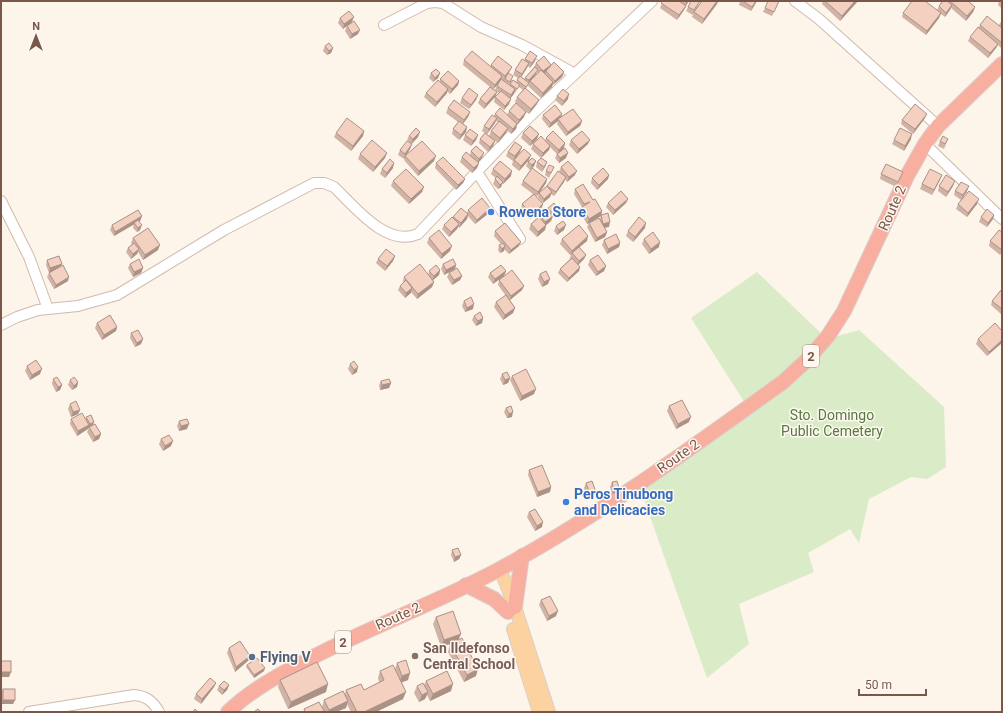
<svg xmlns="http://www.w3.org/2000/svg" width="1003" height="713" font-family="Roboto,sans-serif">
<style>
.green{fill:#d9ecc7}
.lines{fill:none;stroke-linecap:round;stroke-linejoin:round}
.minor-casing{stroke:#d0baae;stroke-width:12}
.major-casing{stroke:#d9d0cd;stroke-width:14}
.highway-casing{stroke:#d9d0cd;stroke-width:16}
.minor{stroke:#fff;stroke-width:10}
.major{stroke:#fcd2a1;stroke-width:12}
.highway{stroke:#f8afa0;stroke-width:14}
.wall{fill:#d1b3a5;fill-rule:evenodd}
.shaded-wall{fill:#aa9286}
.building{fill:#f3d0c0;stroke:#aa9286}
.shop-dot{fill:#3f7fe0;stroke:#fff8f1;stroke-width:1.5}
.education-dot{fill:#8d6e63;stroke:#fff8f1;stroke-width:1.5}
.service-dot{fill:#5c6f8a;stroke:#fff8f1;stroke-width:1.5}
.labels{text-anchor:middle;dominant-baseline:central;stroke-width:3;stroke-linejoin:round;paint-order:stroke}
.shield{fill:#fff8f1;stroke:#a1887d;stroke-width:1}
.shield-label{font-size:13px;font-weight:bold;fill:#79584b}
.street-label{font-size:14px;fill:#79584b;stroke:#fff8f1}
.shop-label{font-size:14px;font-weight:bold;fill:#366cbe;stroke:#fff8f1;text-anchor:start}
.park-label{font-size:14px;fill:#567a40;stroke:#fff8f1}
.education-label{font-size:14px;font-weight:bold;fill:#785e54;stroke:#fff8f1;text-anchor:start}
.service-label{font-size:14px;font-weight:bold;fill:#4e5e75;stroke:#fff8f1;text-anchor:start}
</style>
<rect width="100%" height="100%" fill="#fdf4ea"/>
<polygon class="green" points="757,272 827,339 859,330 944,407 946,467 927,479 911,477 869,499 859,543 850,529 808,553 814,572 739,604 749,644 707,678 640,488 748,408 691,318"/>
<g class="lines">
<g class="minor-casing">
<g id="minor">
<polyline points="795,1 819,19 938,126"/>
<polyline points="384,25 427,3 435,2 443,3 481,27 522,45 575,74"/>
<polyline points="925,144 1002,219"/>
<polyline points="477,172 520,239"/>
<polyline points="1,201 29,257 48,309"/>
<path d="M1,325L17,317L38,310L78,306L117,295L224,230L314,183H324L334,187C355,207 387,248 418,234L523,123L652,1"/>
<path d="M29,712L134,695C146,696 153,701 159,712"/>
</g>
</g>
<g class="major-casing">
<g id="major">
<polyline points="500,569 515,607 549,712"/>
<polyline points="513,629 539,712"/>
</g>
</g>
<g class="highway-casing">
<g id="highway">
<polyline points="466,585 494,599 508,612"/>
<polyline points="515,607 522,556"/>
<path d="M228,712C253,688 283,673 313,657C373,626 438,602 498,570C599,516 691,448 783,382L807,360L828,336L844,311L907,176L925,144L938,126L1002,64"/>
</g>
</g>
<use href="#minor" class="minor"/>
<use href="#major" class="major"/>
<use href="#highway" class="highway"/>
</g>
<g class="wall">
<polygon points="663,1 689,1 686,6 684,10 677,20 660,8"/>
<polygon points="691,1 700,1 696,8 702,1 718,1 717,4 702,24 692,17 693,15 686,11"/>
<polygon points="740,1 757,1 751,11 739,5"/>
<polygon points="779,1 772,16 763,12 765,8"/>
<polygon points="823,1 858,1 840,21 822,4"/>
<polygon points="942,1 968,1 975,7 973,12 966,21 951,8 945,17 941,14 939,18 926,35 902,17 903,13 937,10 939,6"/>
<polygon points="999,1 1002,1 1002,9 998,5"/>
<polygon points="340,18 352,22 343,29 338,23"/>
<polygon points="1002,20 1002,49 998,45 996,48 988,58 968,41 970,37 979,27 980,25 999,25"/>
<polygon points="347,26 358,34 350,39 345,31"/>
<polygon points="325,46 333,48 331,53 327,55 323,51"/>
<path d="M525,59L535,61L530,68L528,66L521,77L525,79V78L534,67L536,63L551,65V66L564,72L562,77L553,85V84L552,87L541,98L528,86L530,82L529,83L526,89L537,104L529,114L515,102L517,97L523,90L519,87L515,93H514L510,99L509,104L504,110L494,102L495,97L499,93L495,90L497,85L493,89L497,92L495,97L484,109L478,103L480,99L490,87L463,65L464,60L491,67V65L512,67L508,73L512,81L509,85H510V84L516,82L518,78L513,75L515,70L524,60ZM537,71L538,72L533,78Z"/>
<polygon points="431,73 440,73 438,78 433,82 429,78"/>
<polygon points="440,79 459,81 458,85 450,94 447,91 447,93 435,107 424,97 426,93 440,81"/>
<polygon points="478,95 476,100 469,109 460,103 462,98"/>
<polygon points="557,96 568,99 562,106 555,100"/>
<polygon points="448,108 470,112 468,117 463,124 467,127 466,132 459,140 452,134 453,129 458,122 446,113"/>
<polygon points="509,111 524,117 517,125 516,129 511,134 507,130 506,133 498,143 489,136 491,131 498,122 496,121 495,123 487,134 495,141 493,146 488,152 479,143 480,139 485,133 482,131 484,126 494,116 495,114 507,115"/>
<polygon points="562,114 561,117 582,121 580,126 566,136 557,124 558,121 549,128 542,119 543,115"/>
<polygon points="925,118 913,134 901,124 902,120"/>
<polygon points="364,131 363,136 351,151 334,137 336,133"/>
<polygon points="523,133 537,139 530,146 521,138"/>
<polygon points="465,135 478,135 476,140 471,146 463,140"/>
<polygon points="409,136 418,137 412,144 410,149 406,155 434,161 418,176 404,160 405,157 404,159 398,155 400,150 410,143 407,140"/>
<polygon points="546,138 564,148 561,151 566,158 559,163 555,158 557,154 550,147 549,150 541,158 547,162 545,167 542,172 536,167 537,162 541,158 531,149 533,144 545,141"/>
<polygon points="911,139 904,151 892,144 894,140"/>
<polygon points="948,139 944,149 938,146 940,141"/>
<polygon points="571,140 588,144 577,154 569,145"/>
<polygon points="522,147 520,152 517,156 529,160 519,171 512,165 513,161 506,156 508,152"/>
<polygon points="471,151 482,158 478,162 479,163 477,168 472,173 460,162 462,157 470,155"/>
<polygon points="360,154 385,158 373,172 358,159"/>
<polygon points="536,161 534,166 532,168 547,179 546,183 537,196 535,195 543,204 541,209 530,219 521,209 522,204 533,194 521,185 523,181 530,170 526,166 528,162"/>
<polygon points="436,163 465,179 463,183 456,190 435,168"/>
<polygon points="554,167 549,178 545,175 546,171"/>
<polygon points="561,167 575,175 567,182 565,179 564,182 554,196 551,194 550,197 543,203 538,197 539,193 547,187 560,173 559,172"/>
<polygon points="393,168 385,178 380,174 382,169"/>
<polygon points="493,169 511,176 503,184 502,183 501,187 498,189 493,184 495,179 496,178 491,174"/>
<polygon points="903,172 896,187 880,179 881,174"/>
<polygon points="609,175 608,179 597,190 591,183 592,178"/>
<polygon points="940,180 932,195 920,189 922,184"/>
<polygon points="393,181 422,192 409,204 391,186"/>
<polygon points="939,186 953,186 946,197 938,191"/>
<polygon points="969,186 967,191 962,199 977,204 967,217 956,209 958,204 961,200 954,195 955,191"/>
<polygon points="575,189 593,200 602,211 601,216 587,224 580,212 582,207 574,194"/>
<polygon points="628,199 626,203 613,215 606,207 608,203"/>
<polygon points="490,208 489,213 475,224 468,216 467,219 459,228 458,227 457,229 449,237 442,229 444,225 453,218 453,217 467,213 468,210"/>
<polygon points="548,208 558,209 557,213 553,216 551,221 546,225 545,230 537,237 529,229 531,224 537,218 538,213 547,210"/>
<polygon points="601,215 609,227 604,228 607,232 605,237 595,242 587,227 589,223 600,219"/>
<polygon points="994,215 993,219 987,227 979,222 981,217"/>
<polygon points="142,216 140,221 139,222 140,230 137,232 133,228 134,224 114,236 110,230 112,225"/>
<polygon points="556,226 564,230 557,235 554,231"/>
<polygon points="645,228 633,242 626,236 628,231"/>
<polygon points="495,231 519,246 509,254 504,249 504,251 500,253 498,250 499,245 501,244 494,236"/>
<polygon points="1002,232 1002,253 1000,255 989,246 990,241"/>
<polygon points="133,238 158,250 143,260 138,252 137,254 131,259 126,252 128,248 132,244 131,243"/>
<polygon points="429,238 450,251 441,259 427,243"/>
<polygon points="562,239 587,241 579,247 586,255 584,259 578,265 579,271 567,282 558,273 560,269 570,259 570,258 571,254 570,255 560,244"/>
<polygon points="644,239 659,247 649,254 642,244"/>
<polygon points="604,240 620,243 619,247 607,254 602,245"/>
<polygon points="395,256 393,261 385,271 376,263 378,259"/>
<polygon points="47,260 61,266 68,281 54,289 47,277 49,273 46,265"/>
<polygon points="590,260 606,266 604,271 596,276 588,265"/>
<polygon points="130,264 143,268 141,273 133,277 128,268"/>
<polygon points="443,264 456,265 455,269 444,275 441,269"/>
<polygon points="440,270 439,275 433,280 434,282 432,287 417,299 411,292 405,298 398,290 400,286 403,283 403,281 404,277 428,275 429,271"/>
<polygon points="506,271 504,276 493,284 488,277 490,273"/>
<polygon points="449,273 462,276 460,280 452,285 447,277"/>
<polygon points="540,274 548,284 542,287 538,279"/>
<polygon points="499,280 524,286 522,290 510,300 515,308 513,313 503,320 494,307 496,302 506,296 498,285"/>
<polygon points="1002,289 1002,315 991,305 992,301"/>
<polygon points="464,301 473,309 465,312 462,306"/>
<polygon points="474,316 483,318 482,323 476,326 472,320"/>
<polygon points="97,323 117,327 116,331 102,340 95,328"/>
<polygon points="1002,331 987,356 976,344 978,339"/>
<polygon points="131,333 143,339 141,344 135,347 130,338"/>
<polygon points="350,364 357,372 352,375 348,369"/>
<polygon points="27,366 40,374 30,380 25,371"/>
<polygon points="502,374 510,378 508,383 503,385 500,379"/>
<polygon points="512,376 534,394 520,401 510,380"/>
<polygon points="53,379 62,385 60,390 56,392 52,384"/>
<polygon points="70,380 78,382 77,387 72,390 68,385"/>
<polygon points="381,381 391,383 389,388 380,390 379,385"/>
<polygon points="70,404 80,410 78,414 71,417 68,409"/>
<polygon points="669,406 689,422 676,429 667,411"/>
<polygon points="506,408 512,417 507,418 504,412"/>
<polygon points="86,417 94,422 93,425 101,434 99,439 93,442 87,432 89,428 77,436 70,424 71,419 86,419"/>
<polygon points="179,421 187,429 179,431 177,426"/>
<polygon points="161,439 171,446 163,451 159,444"/>
<polygon points="529,470 551,487 550,492 537,497 528,475"/>
<polygon points="612,482 618,492 612,494 610,487"/>
<polygon points="586,483 594,497 588,499 584,488"/>
<polygon points="529,512 542,527 535,531 527,517"/>
<polygon points="452,550 461,555 459,559 454,562 451,555"/>
<polygon points="541,600 556,616 547,621 539,605"/>
<polygon points="436,617 459,640 476,676 464,682 448,652 450,644 454,643 441,647 433,624"/>
<polygon points="229,648 250,656 249,660 235,672 227,653"/>
<polygon points="397,663 408,680 401,683 403,699 376,712 351,712 347,704 346,708 336,712 324,712 322,707 324,700 345,694 346,690 364,690 379,682 378,678 380,671 395,669"/>
<polygon points="247,665 264,671 254,678 246,667"/>
<polygon points="280,680 326,692 288,709 278,687"/>
<polygon points="426,681 451,691 430,701 427,695 425,699 419,702 414,693 417,686 424,685"/>
<polygon points="216,683 214,687 201,704 194,699 196,694"/>
<polygon points="229,685 227,690 222,695 217,690 219,686"/>
<polygon points="3,689 15,700 13,704 1,704 1,693"/>
</g>
<g class="shaded-wall">
<polygon points="688,1 689,1 684,8 686,3"/>
<polygon points="717,1 718,1 717,4 702,24 704,19"/>
<polygon points="756,1 757,1 751,11 752,7"/>
<polygon points="855,1 858,1 840,21 842,16"/>
<polygon points="952,5 950,10 945,17 946,13"/>
<polygon points="686,6 684,10 677,20 679,15"/>
<polygon points="975,7 973,12 966,21 967,16"/>
<polygon points="941,13 939,18 926,35 927,31"/>
<polygon points="354,17 352,22 343,29 344,24"/>
<polygon points="360,30 358,34 350,39 352,34"/>
<polygon points="998,44 996,48 988,58 990,53"/>
<polygon points="333,48 331,53 327,55 329,51"/>
<polygon points="537,56 535,61 530,68 532,63"/>
<polygon points="529,63 527,68 520,79 522,74"/>
<polygon points="551,65 549,69 546,71 545,74 542,76 543,71"/>
<polygon points="512,67 510,71 503,80 505,76"/>
<polygon points="538,70 536,74 527,85 529,80"/>
<polygon points="564,72 562,77 553,85 555,81"/>
<polygon points="440,73 438,78 433,82 435,78"/>
<polygon points="502,76 500,81 493,90 495,85"/>
<polygon points="459,81 458,85 450,94 452,89"/>
<polygon points="553,82 552,87 541,98 543,93"/>
<polygon points="448,89 447,93 435,107 437,102"/>
<polygon points="515,89 514,94 509,100 511,95"/>
<polygon points="497,92 495,97 484,109 486,104"/>
<polygon points="569,94 568,99 562,106 564,101"/>
<polygon points="478,95 476,100 469,109 471,105"/>
<polygon points="511,99 509,104 504,110 505,106"/>
<polygon points="539,100 537,104 529,114 531,109"/>
<polygon points="470,112 468,117 462,125 464,120"/>
<polygon points="526,112 524,117 517,125 516,129 511,134 513,129 517,125 519,120"/>
<polygon points="562,114 560,119 558,119 558,121 549,128 551,123"/>
<polygon points="927,114 925,118 913,134 915,129"/>
<polygon points="497,118 495,123 487,134 489,129"/>
<polygon points="582,121 580,126 566,136 568,132"/>
<polygon points="467,127 466,132 459,140 461,135"/>
<polygon points="508,128 506,133 498,143 500,138"/>
<polygon points="364,131 363,136 351,151 353,146"/>
<polygon points="420,132 418,137 411,144 413,139"/>
<polygon points="539,134 537,139 530,146 532,141"/>
<polygon points="912,134 911,139 904,151 905,146"/>
<polygon points="478,135 476,140 471,146 473,141"/>
<polygon points="590,140 588,144 577,154 579,149"/>
<polygon points="495,141 493,146 488,152 490,147"/>
<polygon points="565,143 564,148 557,155 559,150"/>
<polygon points="412,144 410,149 404,159 405,154"/>
<polygon points="550,146 549,150 541,158 543,153"/>
<polygon points="522,147 520,152 514,161 515,156"/>
<polygon points="387,153 385,158 373,172 375,167"/>
<polygon points="484,153 482,158 477,164 479,159"/>
<polygon points="568,153 566,158 559,163 560,158"/>
<polygon points="531,155 529,160 519,171 521,166"/>
<polygon points="436,156 434,161 418,176 419,171"/>
<polygon points="536,161 534,166 531,170 532,165"/>
<polygon points="547,162 545,167 542,172 544,167"/>
<polygon points="394,163 393,168 385,178 387,173"/>
<polygon points="479,163 477,168 472,173 474,168"/>
<polygon points="512,171 511,176 503,184 505,179"/>
<polygon points="577,171 575,175 567,182 569,177"/>
<polygon points="609,175 608,179 597,190 599,185"/>
<polygon points="942,175 940,180 932,195 934,190"/>
<polygon points="566,177 564,182 554,196 556,192"/>
<polygon points="465,179 463,183 456,190 458,185"/>
<polygon points="547,179 546,183 537,196 538,192"/>
<polygon points="955,181 953,186 946,197 948,192"/>
<polygon points="503,182 501,187 498,189 500,185"/>
<polygon points="969,186 967,191 961,200 963,195"/>
<polygon points="424,187 422,192 409,204 411,199"/>
<polygon points="552,192 550,197 543,203 544,199"/>
<polygon points="628,199 626,203 613,215 615,210"/>
<polygon points="979,199 977,204 967,217 968,213"/>
<polygon points="543,204 541,209 530,219 532,214"/>
<polygon points="490,208 489,213 475,224 477,220"/>
<polygon points="558,209 557,213 550,218 552,213"/>
<polygon points="602,211 601,216 587,224 589,219"/>
<polygon points="468,214 467,219 459,228 461,223"/>
<polygon points="994,215 993,219 987,227 988,223"/>
<polygon points="142,216 140,221 114,236 115,232"/>
<polygon points="553,216 551,221 544,227 545,222"/>
<polygon points="610,222 609,227 601,228 603,224"/>
<polygon points="646,223 645,228 633,242 635,237"/>
<polygon points="459,224 457,229 449,237 451,232"/>
<polygon points="142,225 140,230 137,232 138,228"/>
<polygon points="546,225 545,230 537,237 538,232"/>
<polygon points="566,225 564,230 557,235 559,230"/>
<polygon points="607,232 605,237 595,242 597,238"/>
<polygon points="588,236 587,241 570,255 572,251"/>
<polygon points="521,242 519,246 509,254 511,250"/>
<polygon points="660,242 659,247 649,254 651,249"/>
<polygon points="620,243 619,247 607,254 608,249"/>
<polygon points="160,245 158,250 143,260 145,255"/>
<polygon points="452,246 450,251 441,259 442,254"/>
<polygon points="505,246 504,251 500,253 502,249"/>
<polygon points="139,249 137,254 131,259 133,254"/>
<polygon points="586,255 584,259 577,266 579,261"/>
<polygon points="395,256 393,261 385,271 387,266"/>
<polygon points="62,264 60,269 49,273 50,268"/>
<polygon points="456,265 455,269 444,275 446,270"/>
<polygon points="606,266 604,271 596,276 598,272"/>
<polygon points="580,267 579,271 567,282 569,278"/>
<polygon points="143,268 141,273 133,277 134,272"/>
<polygon points="440,270 439,275 432,281 434,276"/>
<polygon points="506,271 504,276 493,284 495,279"/>
<polygon points="462,276 460,280 452,285 454,280"/>
<polygon points="69,277 68,281 54,289 56,285"/>
<polygon points="550,279 548,284 542,287 544,282"/>
<polygon points="434,282 432,287 417,299 418,294"/>
<polygon points="524,286 522,290 510,300 511,296"/>
<polygon points="412,288 411,293 405,298 406,293"/>
<polygon points="474,304 473,309 465,312 467,308"/>
<polygon points="515,308 513,313 503,320 505,315"/>
<polygon points="483,318 482,323 476,326 478,321"/>
<polygon points="117,327 116,331 102,340 104,335"/>
<polygon points="143,339 141,344 135,347 137,343"/>
<polygon points="1002,340 1002,343 987,356 989,352"/>
<polygon points="358,367 357,372 352,375 354,370"/>
<polygon points="42,369 40,374 30,380 32,375"/>
<polygon points="510,378 508,383 503,385 505,380"/>
<polygon points="78,382 77,387 72,390 74,386"/>
<polygon points="391,383 389,388 380,390 382,385"/>
<polygon points="62,385 60,390 56,392 58,387"/>
<polygon points="536,389 534,394 520,401 522,396"/>
<polygon points="80,410 78,414 71,417 73,412"/>
<polygon points="513,412 512,417 507,418 509,414"/>
<polygon points="691,417 689,422 676,429 678,424"/>
<polygon points="94,422 92,427 89,427 88,429 77,436 78,431"/>
<polygon points="189,424 187,429 179,431 181,426"/>
<polygon points="101,434 99,439 93,442 95,437"/>
<polygon points="173,441 171,446 163,451 165,446"/>
<polygon points="551,487 550,492 537,497 538,492"/>
<polygon points="619,488 618,492 612,494 614,490"/>
<polygon points="596,492 594,497 588,499 590,494"/>
<polygon points="543,522 542,527 535,531 537,526"/>
<polygon points="461,555 459,559 454,562 455,557"/>
<polygon points="558,611 556,616 547,621 549,616"/>
<polygon points="461,634 458,641 441,647 444,640"/>
<polygon points="250,656 249,660 235,672 236,667"/>
<polygon points="265,668 264,671 254,678 254,675"/>
<polygon points="478,669 476,676 464,682 467,675"/>
<polygon points="1,672 11,672 9,677 1,677"/>
<polygon points="410,673 408,680 399,683 402,676"/>
<polygon points="216,683 214,687 201,704 202,699"/>
<polygon points="328,684 326,692 288,709 291,702"/>
<polygon points="453,684 451,691 430,701 433,694"/>
<polygon points="229,685 227,690 222,695 224,690"/>
<polygon points="406,692 403,699 376,712 364,712"/>
<polygon points="428,692 425,699 419,702 422,695"/>
<polygon points="3,700 15,700 13,704 1,704"/>
<polygon points="348,701 346,708 336,712 328,712 329,710"/>
</g>
<g class="building">
<polygon points="663,1 679,1 686,6 679,15 661,3"/>
<polygon points="691,1 700,1 694,10 688,7"/>
<polygon points="702,1 717,1 704,19 694,12"/>
<polygon points="743,1 756,1 752,7"/>
<polygon points="768,1 779,1 774,12 765,8"/>
<polygon points="825,1 855,1 842,16"/>
<polygon points="912,1 925,1 941,13 927,31 903,13"/>
<polygon points="943,1 947,1 952,5 946,13 939,6"/>
<polygon points="950,1 968,1 975,7 967,16"/>
<polygon points="349,11 354,17 344,24 340,18"/>
<polygon points="987,16 1002,28 1002,43 980,25"/>
<polygon points="354,21 360,30 352,34 347,26"/>
<polygon points="978,27 998,44 990,53 970,37"/>
<polygon points="329,43 333,48 329,51 325,46"/>
<polygon points="472,51 502,76 495,85 464,60"/>
<polygon points="530,51 537,56 532,63 525,59"/>
<polygon points="498,56 512,67 505,76 491,65"/>
<polygon points="544,56 551,65 543,71 536,63"/>
<polygon points="522,59 529,63 522,74 515,70"/>
<polygon points="554,62 564,72 555,81 546,71"/>
<polygon points="535,67 538,70 529,80 525,78"/>
<polygon points="436,69 440,73 435,78 431,73"/>
<polygon points="541,70 553,82 543,93 530,81"/>
<polygon points="448,71 459,81 452,89 440,79"/>
<polygon points="508,73 513,76 510,82 505,79"/>
<polygon points="520,76 529,83 526,87 517,80"/>
<polygon points="501,79 515,89 511,95 497,86"/>
<polygon points="438,80 448,89 437,102 426,93"/>
<polygon points="513,80 520,85 517,89 510,84"/>
<polygon points="490,87 497,92 486,104 480,99"/>
<polygon points="469,88 478,95 471,105 462,98"/>
<polygon points="525,88 539,100 531,109 517,97"/>
<polygon points="563,89 569,94 564,101 557,96"/>
<polygon points="501,91 511,99 505,106 495,97"/>
<polygon points="454,100 470,112 464,120 448,108"/>
<polygon points="516,103 526,112 519,120 509,111"/>
<polygon points="915,104 927,114 915,129 902,120"/>
<polygon points="555,105 562,114 551,123 543,115"/>
<polygon points="500,108 517,124 513,129 495,114"/>
<polygon points="573,109 582,121 568,132 558,119"/>
<polygon points="492,115 497,118 489,129 484,126"/>
<polygon points="347,118 364,131 353,146 336,133"/>
<polygon points="459,121 467,127 461,135 453,129"/>
<polygon points="499,121 508,128 500,138 491,131"/>
<polygon points="530,126 539,134 532,141 523,133"/>
<polygon points="416,128 420,132 413,139 409,136"/>
<polygon points="900,128 912,134 905,146 894,140"/>
<polygon points="470,129 478,135 473,141 465,135"/>
<polygon points="553,131 565,143 559,150 546,138"/>
<polygon points="582,131 590,140 579,149 571,140"/>
<polygon points="485,133 495,141 490,147 480,139"/>
<polygon points="541,136 550,146 543,153 533,144"/>
<polygon points="943,136 948,139 945,144 940,141"/>
<polygon points="372,140 387,153 375,167 360,154"/>
<polygon points="407,141 412,144 405,154 400,150"/>
<polygon points="422,141 436,156 419,171 405,156"/>
<polygon points="515,142 522,147 515,156 508,152"/>
<polygon points="476,146 484,153 479,159 471,151"/>
<polygon points="565,148 568,153 560,158 557,154"/>
<polygon points="524,149 531,155 521,166 514,160"/>
<polygon points="466,152 479,163 474,168 462,157"/>
<polygon points="443,157 465,179 458,185 436,163"/>
<polygon points="532,158 536,161 532,165 528,162"/>
<polygon points="541,158 547,162 544,167 537,162"/>
<polygon points="390,159 394,163 387,173 382,169"/>
<polygon points="500,161 512,171 505,179 493,169"/>
<polygon points="568,161 577,171 569,177 561,167"/>
<polygon points="886,164 903,172 898,182 881,174"/>
<polygon points="549,165 554,167 551,173 546,171"/>
<polygon points="532,168 547,179 538,192 523,181"/>
<polygon points="603,168 609,175 599,185 592,178"/>
<polygon points="406,169 424,187 411,199 393,181"/>
<polygon points="930,169 942,175 934,190 922,184"/>
<polygon points="558,171 566,177 556,192 547,186"/>
<polygon points="946,175 955,181 948,192 939,186"/>
<polygon points="497,176 503,182 500,185 495,179"/>
<polygon points="961,182 969,186 963,195 955,191"/>
<polygon points="583,184 593,200 595,199 602,211 589,219 582,207 590,202 584,204 575,189"/>
<polygon points="547,186 552,192 544,199 539,193"/>
<polygon points="621,191 628,199 615,210 608,203"/>
<polygon points="969,191 979,199 968,213 958,204"/>
<polygon points="534,194 543,204 532,214 522,204"/>
<polygon points="482,198 490,208 477,220 468,210"/>
<polygon points="554,203 558,209 552,213 548,208"/>
<polygon points="461,208 468,214 461,223 453,217"/>
<polygon points="545,208 553,216 545,222 538,213"/>
<polygon points="987,209 994,215 988,223 981,217"/>
<polygon points="138,210 142,216 115,232 112,225"/>
<polygon points="608,213 610,222 603,224 601,215"/>
<polygon points="452,217 459,224 451,232 444,225"/>
<polygon points="539,217 546,225 538,232 531,224"/>
<polygon points="639,217 646,223 635,237 628,231"/>
<polygon points="599,218 607,232 597,238 589,223"/>
<polygon points="138,220 142,225 138,228 134,223"/>
<polygon points="563,221 566,225 559,230 556,226"/>
<polygon points="505,223 521,242 511,250 495,231"/>
<polygon points="579,225 588,236 572,251 562,239"/>
<polygon points="148,228 160,245 145,255 133,238"/>
<polygon points="439,230 452,246 442,254 429,238"/>
<polygon points="999,230 1002,232 1002,250 990,241"/>
<polygon points="653,232 660,242 651,249 644,239"/>
<polygon points="616,234 620,243 608,249 604,240"/>
<polygon points="134,243 139,249 133,254 128,248"/>
<polygon points="503,243 505,246 502,249 499,245"/>
<polygon points="579,247 586,255 579,261 572,253"/>
<polygon points="386,249 395,256 387,266 378,259"/>
<polygon points="598,255 606,266 598,272 590,260"/>
<polygon points="59,256 62,264 50,268 47,260"/>
<polygon points="572,258 580,267 569,278 560,269"/>
<polygon points="139,259 143,268 134,272 130,264"/>
<polygon points="453,259 456,265 446,270 443,264"/>
<polygon points="420,264 434,282 418,294 404,277"/>
<polygon points="63,265 69,277 56,285 49,273"/>
<polygon points="436,265 440,270 434,276 429,271"/>
<polygon points="501,265 506,271 495,279 490,273"/>
<polygon points="457,268 462,276 454,280 449,273"/>
<polygon points="512,270 524,286 511,296 499,280"/>
<polygon points="546,271 550,279 544,282 540,274"/>
<polygon points="406,280 412,288 406,293 400,286"/>
<polygon points="1002,289 1002,309 992,301"/>
<polygon points="506,295 515,308 505,315 496,302"/>
<polygon points="471,297 474,304 467,308 464,301"/>
<polygon points="480,312 483,318 478,321 474,316"/>
<polygon points="110,315 117,327 104,335 97,323"/>
<polygon points="995,323 1002,331 1002,340 989,352 978,339"/>
<polygon points="138,330 143,339 137,343 131,333"/>
<polygon points="36,360 42,369 32,375 27,366"/>
<polygon points="354,361 358,367 354,370 350,364"/>
<polygon points="526,369 536,389 522,396 512,376"/>
<polygon points="507,372 510,378 505,380 502,374"/>
<polygon points="57,377 62,385 58,387 53,379"/>
<polygon points="74,377 78,382 74,386 70,380"/>
<polygon points="389,379 391,383 382,385 381,381"/>
<polygon points="682,400 691,417 678,424 669,406"/>
<polygon points="76,401 80,410 73,412 70,404"/>
<polygon points="511,406 513,412 509,414 506,408"/>
<polygon points="82,413 89,425 78,431 71,419"/>
<polygon points="91,415 94,422 90,424 86,417"/>
<polygon points="187,419 189,424 181,426 179,421"/>
<polygon points="95,424 101,434 95,437 89,427"/>
<polygon points="169,435 173,441 165,446 161,439"/>
<polygon points="542,465 551,487 538,492 529,470"/>
<polygon points="592,481 596,492 590,494 586,483"/>
<polygon points="617,481 619,488 614,490 612,482"/>
<polygon points="535,509 543,522 537,526 529,512"/>
<polygon points="458,548 461,555 455,557 452,550"/>
<polygon points="550,596 558,611 549,616 541,600"/>
<polygon points="453,611 461,634 444,640 436,617"/>
<polygon points="462,638 478,669 467,675 450,644"/>
<polygon points="240,641 250,656 236,667 229,648"/>
<polygon points="257,658 265,668 254,675 247,665"/>
<polygon points="406,660 410,673 402,676 397,663"/>
<rect x="1" y="661" width="10" height="11"/>
<polygon points="317,662 328,684 291,702 280,680"/>
<polygon points="393,665 406,692 364,712 357,712 346,690 361,684 364,690 384,680 380,671"/>
<polygon points="447,671 453,684 433,694 426,681"/>
<polygon points="210,678 216,683 202,699 196,694"/>
<polygon points="224,681 229,685 224,690 219,686"/>
<polygon points="423,683 428,692 422,695 417,686"/>
<rect x="3" y="689" width="12" height="11"/>
<polygon points="343,691 348,701 329,710 324,700"/>
<polygon points="319,702 324,711 322,712 305,712 304,709"/>
<polygon points="195,709 198,712 193,712"/>
<polygon points="258,709 261,712 254,712"/>
</g>
<g class="shop-dot">
<circle cx="491" cy="212" r="4"/>
<circle cx="566" cy="502" r="4"/>
</g>
<circle class="education-dot" cx="415" cy="656" r="4"/>
<circle class="service-dot" cx="252" cy="657" r="4"/>
<g class="labels">
<g class="shield">
<rect x="803" y="345" width="16" height="22" rx="3"/>
<rect x="335" y="631" width="16" height="22" rx="3"/>
</g>
<g class="shield-label">
<text x="811" y="356">2</text>
<text x="343" y="642">2</text>
</g>
<g class="street-label">
<text transform="translate(892 208) rotate(-66)">Route 2</text>
<text transform="translate(678 456) rotate(-35)">Route 2</text>
<text transform="translate(398 616) rotate(-24)">Route 2</text>
</g>
<g class="shop-label">
<text x="499" y="212">Rowena Store</text>
<text x="574" y="494">Peros Tinubong<tspan x="574" dy="16">and Delicacies</tspan></text>
</g>
<g class="park-label">
<text x="832" y="415">Sto. Domingo<tspan x="832" dy="16">Public Cemetery</tspan></text>
</g>
<g class="education-label">
<text x="423" y="648">San Ildefonso<tspan x="423" dy="16">Central School</tspan></text>
</g>
<g class="service-label">
<text x="260" y="657">Flying V</text>
</g>
</g>
<rect width="1003" height="713" fill="none" stroke="#79584b" stroke-width="4"/>
<g transform="translate(36 36)" stroke="#fff8f1" stroke-width="3" paint-order="stroke">
<path d="M0-3L7 15L0 10L-7 15Z" fill="#79584b"/>
<text y="-6" font-size="11" font-weight="bold" text-anchor="middle" fill="#79584b">N</text>
</g>
<path d="M859 689v6h67v-6" fill="none" stroke="#79584b" stroke-width="2"/>
<text x="865" y="689" font-size="12" fill="#79584b" stroke="#fff8f1" stroke-width="3" paint-order="stroke">50 m</text>
</svg>
